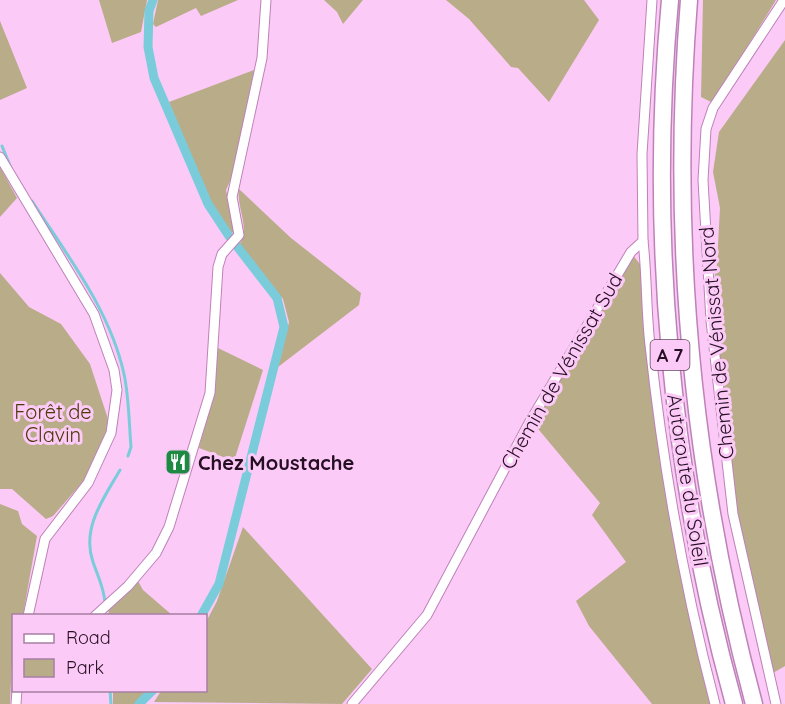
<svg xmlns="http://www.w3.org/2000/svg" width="785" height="704" font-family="Quicksand,sans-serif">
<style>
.green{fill:#b9ac89}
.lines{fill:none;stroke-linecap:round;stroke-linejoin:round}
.stream{stroke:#7accda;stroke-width:3}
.canal{stroke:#7accda;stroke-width:9}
.street-casing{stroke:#bd82b8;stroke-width:11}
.highway-casing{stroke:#bd82b8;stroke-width:19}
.street{stroke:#fff;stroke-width:9}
.highway{stroke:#fff;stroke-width:16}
.labels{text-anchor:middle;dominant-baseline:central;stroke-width:6;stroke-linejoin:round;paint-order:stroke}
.shield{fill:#fccaf7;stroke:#664763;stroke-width:1.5}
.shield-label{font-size:18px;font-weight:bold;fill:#250f23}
.street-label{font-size:20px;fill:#250f23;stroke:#fccaf7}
.park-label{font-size:20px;fill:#4a3a08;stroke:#fccaf7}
.poi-label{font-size:20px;font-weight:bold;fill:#250f23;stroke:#fccaf7;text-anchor:start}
</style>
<rect width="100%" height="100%" fill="#fccaf7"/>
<g class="green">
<polygon points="99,0 147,0 141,32 112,43"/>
<polygon points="158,0 238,0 201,16 196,8 156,27 153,24"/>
<polygon points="324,0 363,0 343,24 337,12"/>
<polygon points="446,0 584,0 599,20 549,102 518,68 511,67 469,19"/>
<polygon points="703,0 776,0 713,103 701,97"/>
<polygon points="0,21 27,88 0,100"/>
<polygon points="785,40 785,666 773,673 736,512 712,292 717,264 720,208 713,172 719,132"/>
<polygon points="254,70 233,174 226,190 235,232 230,233 207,196 169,102"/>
<polygon points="0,167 17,198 0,217"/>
<path d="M239,189L291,238L361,293L359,305L278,367L289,322L283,299L239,245C251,228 236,207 239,189Z"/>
<polygon points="632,254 643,268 671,527 711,704 652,704 589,626 576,601 626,562 592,515 600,503 534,424"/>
<polygon points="0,273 29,307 61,324 90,364 108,419 104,443 86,478 53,516 46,519 12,489 0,489"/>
<polygon points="218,348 263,370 234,461 199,448 213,396"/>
<polygon points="0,504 18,511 22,524 37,536 23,615 14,616 10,704 0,704"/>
<polygon points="243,527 372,669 342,704 154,702 161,691 206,690 206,622 217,601"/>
<polygon points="138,581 143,590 172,615 109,615 108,608"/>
<polygon points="113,691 113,690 150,691 135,704 113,704"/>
</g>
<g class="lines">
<g class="stream">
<polyline points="2,146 11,168"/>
<path d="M32,201C67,255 110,310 124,374C129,397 129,423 131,447L128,456"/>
<path d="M105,603C104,587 98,577 93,562C81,528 104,498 120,470"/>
<polyline points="110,690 111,704"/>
</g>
<g class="canal">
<polyline points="153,0 149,11 148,47 154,78 208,204 229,236 277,298 284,327 219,584 201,616"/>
<polyline points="139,704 153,690"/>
</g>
<g class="street-casing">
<g id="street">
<polyline points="0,157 94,314 114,370 117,390 111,433 88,483 45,539 28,616"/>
<path d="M643,241C647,275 646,311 650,345C663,466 684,586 715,704"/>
<polyline points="95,616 128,586 156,553 169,527 210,393 218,267 222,254 239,235 232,197 262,58 266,0"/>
<polyline points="16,704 17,690"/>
<polyline points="352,704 427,615 529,423 631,252 643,241 642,154 652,0"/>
<polyline points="776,704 733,514 711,321 703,180 706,129 713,108 784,0"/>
</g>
</g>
<g class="highway-casing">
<g id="highway">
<path d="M670,0C648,235 671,476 734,704"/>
<path d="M689,0C670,238 692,474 754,704"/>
</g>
</g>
<use href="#street" class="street"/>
<use href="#highway" class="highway"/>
</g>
<defs>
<g id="restaurant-square" transform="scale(1.35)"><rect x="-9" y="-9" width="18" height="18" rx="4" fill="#1c8a42" stroke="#fccaf7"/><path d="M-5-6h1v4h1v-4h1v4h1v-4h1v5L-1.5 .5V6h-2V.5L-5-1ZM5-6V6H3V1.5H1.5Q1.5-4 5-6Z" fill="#fff"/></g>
</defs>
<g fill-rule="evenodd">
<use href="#restaurant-square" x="178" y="462"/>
</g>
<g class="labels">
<rect class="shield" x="650.5" y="340" width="39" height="30" rx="4.5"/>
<g class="shield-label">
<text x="670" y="355">A 7</text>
</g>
<g class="street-label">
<text transform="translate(716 343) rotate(-95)">Chemin de Vénissat Nord</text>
<text transform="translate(561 371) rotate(-60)">Chemin de Vénissat Sud</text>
<text transform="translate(688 480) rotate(81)">Autoroute du Soleil</text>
</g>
<g class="park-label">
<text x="53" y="411">Forêt de<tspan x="53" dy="23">Clavin</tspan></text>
</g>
<g class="poi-label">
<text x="198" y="462">Chez Moustache</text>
</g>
</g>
<rect x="12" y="614" width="195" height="78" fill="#fccaf7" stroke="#a67fa2" stroke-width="1.5"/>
<rect x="24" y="634" width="30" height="9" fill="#ffffff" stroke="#a67fa2" stroke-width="1.5"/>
<text x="66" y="644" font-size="18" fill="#250f23">Road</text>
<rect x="24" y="659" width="30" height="18" fill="#b9ac89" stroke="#a67fa2" stroke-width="1.5"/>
<text x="66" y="674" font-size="18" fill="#250f23">Park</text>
</svg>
